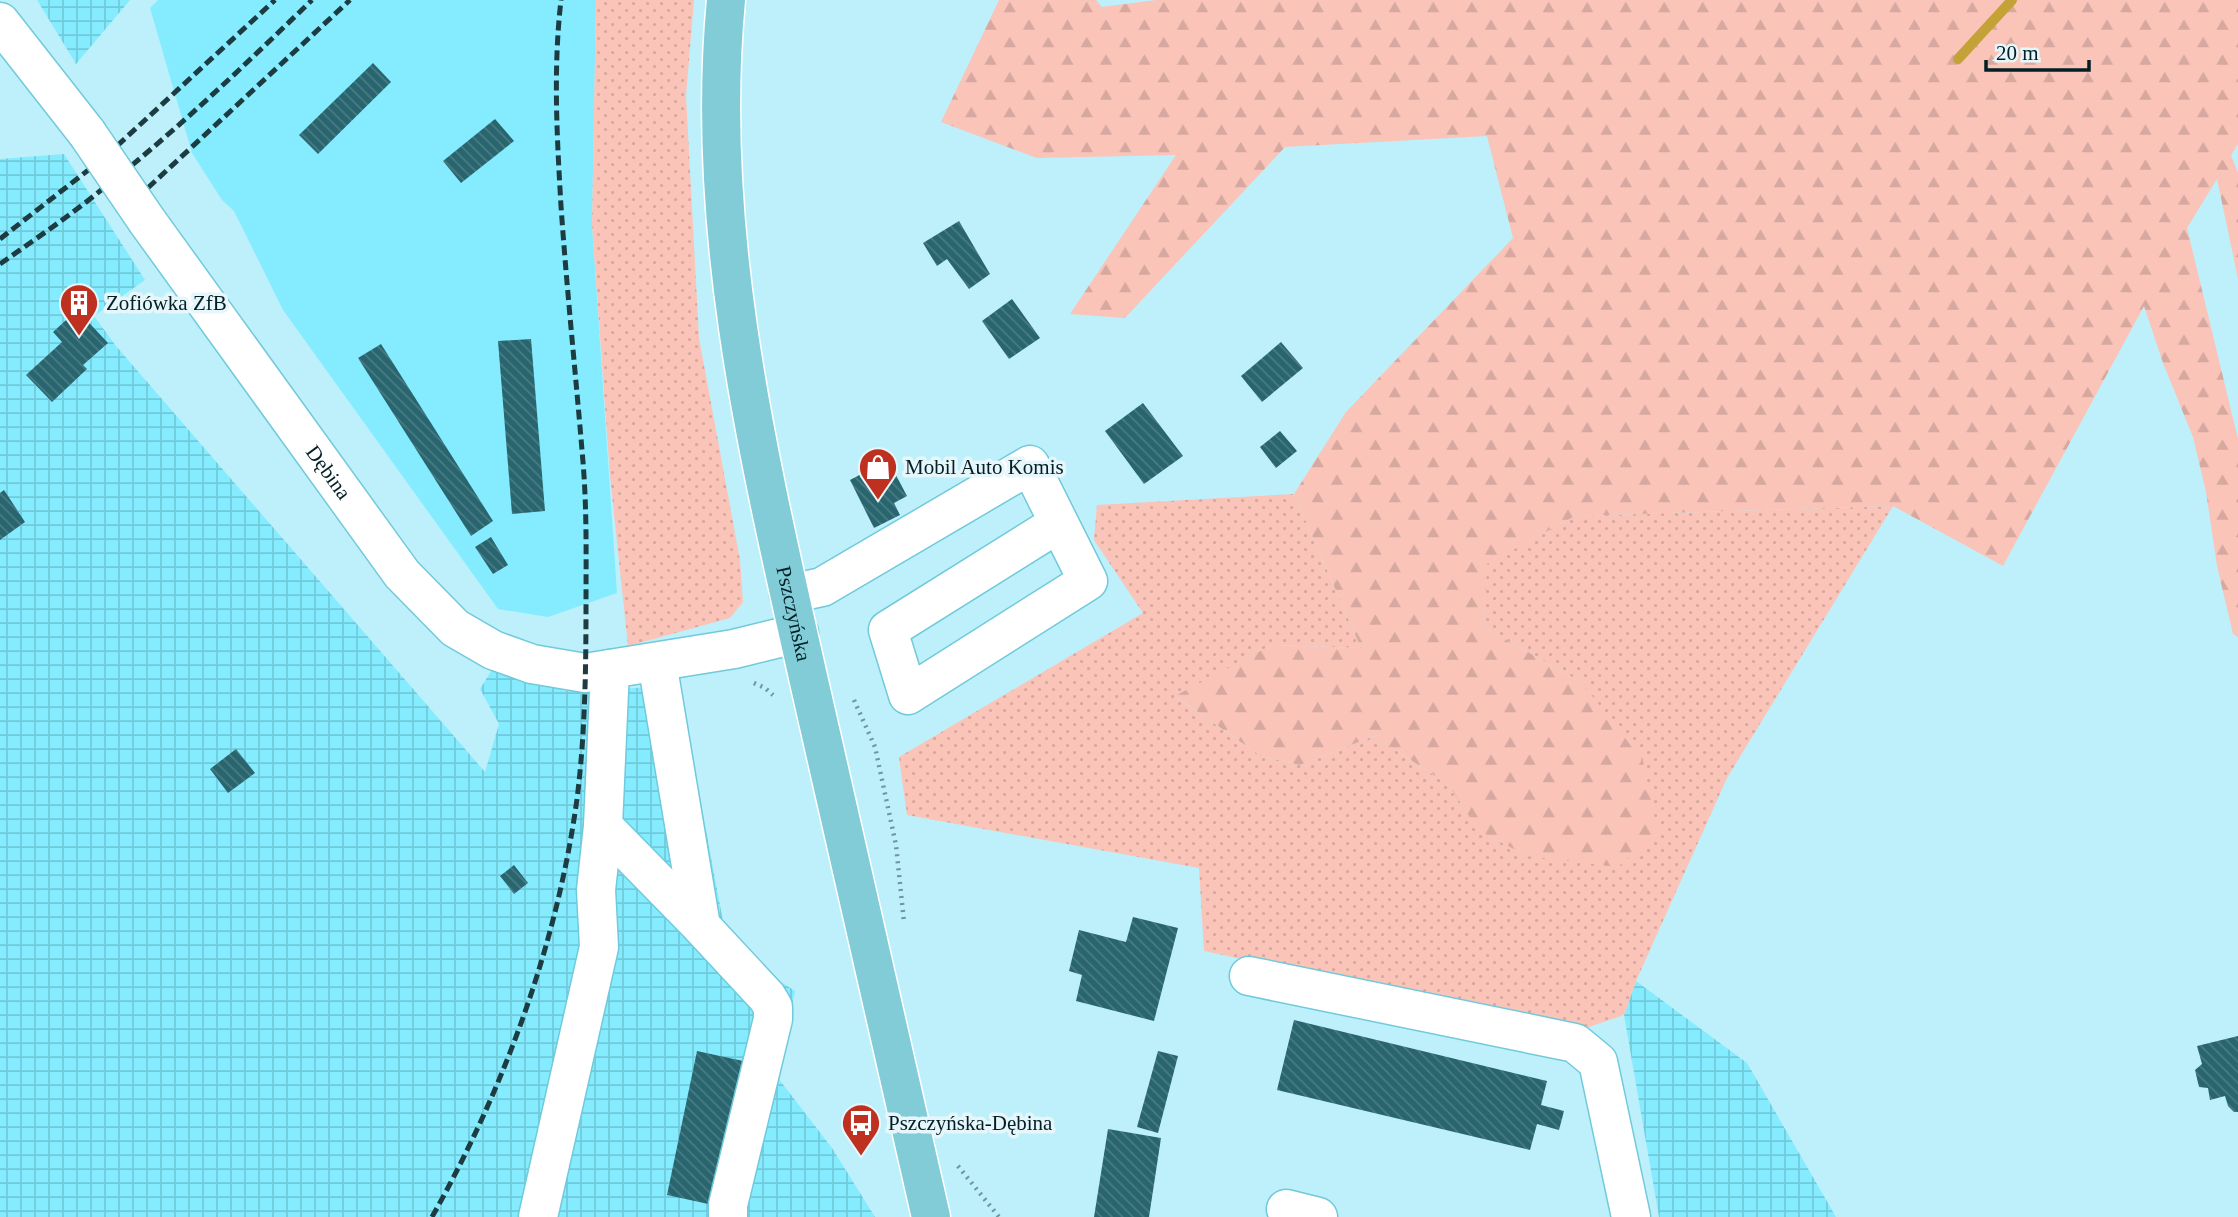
<svg xmlns="http://www.w3.org/2000/svg" width="2238" height="1217" font-family="Georgia,serif">
<style>
.built{fill:#85ecff}
.industrial{fill:url(#industrial-grid)}
.grass{fill:url(#grass-dots)}
.forest{fill:url(#forest-firs)}
.lines{fill:none;stroke-linecap:round;stroke-linejoin:round}
.stream{stroke:#c5a237;stroke-width:10}
.building{fill:url(#building-back-hatch)}
.minor-casing{stroke:#70cadb;stroke-width:41}
.major-casing{stroke:#fff;stroke-width:41}
.path{stroke:#6d979f;stroke-width:4.5;stroke-dasharray:2 5;stroke-linecap:butt}
.minor{stroke:#fff;stroke-width:38}
.major{stroke:#82ccd8;stroke-width:38}
.rail{stroke:#1c3c42;stroke-width:5;stroke-dasharray:10 5;stroke-linecap:butt}
.minor-bridge-casing{stroke:#70cadb;stroke-width:41;stroke-linecap:butt}
.minor-bridge{stroke:#fff;stroke-width:38}
.labels{text-anchor:middle;dominant-baseline:central;stroke-width:7;stroke-linejoin:round;paint-order:stroke}
.poi-label{font-size:21px;fill:#021f24;stroke:#e6f6fa;text-anchor:start}
.street-label{font-size:21px;fill:#021f24;stroke:#e6f6fa}
</style>
<defs>
<pattern id="industrial-grid" width="8" height="8" patternUnits="userSpaceOnUse" patternTransform="scale(1.75)"><rect width="8" height="8" fill="#85ecff"/><path d="M0 4h8M4 0v8" fill="none" stroke="#71cada"/></pattern>
<pattern id="grass-dots" width="8" height="8" patternUnits="userSpaceOnUse" patternTransform="scale(1.75)"><rect width="8" height="8" fill="#fbc4b9"/><path d="M2 2h.1M6 6h.1" fill="none" stroke="#d6a89f" stroke-width="1.8" stroke-linecap="round"/></pattern>
<pattern id="forest-firs" width="22" height="20" patternUnits="userSpaceOnUse" patternTransform="scale(1.75)"><rect width="22" height="20" fill="#fbc4b9"/><path d="M5 1l3.5 6h-7zM16 11l3.5 6h-7z" fill="#d6a89f"/></pattern>
<pattern id="building-back-hatch" width="6" height="6" patternUnits="userSpaceOnUse" patternTransform="scale(1.75)"><rect width="6" height="6" fill="#28656f"/><path d="M-1 5l2 2M0 0l6 6M5-1l2 2" fill="none" stroke="#4b7b82"/></pattern>
</defs>
<rect width="100%" height="100%" fill="#bdf0fa"/>
<polygon class="built" points="158,0 596,0 592,225 617,593 548,617 498,609 283,310 234,211 222,200 192,153 150,8"/>
<g class="industrial">
<polygon points="37,0 130,0 76,64"/>
<polygon points="64,154 145,280 94,316 116,346 485,772 499,724 480,689 493,668 565,691 679,686 725,932 744,958 795,991 778,1078 832,1148 875,1217 0,1217 0,159"/>
<polygon points="1636,981 1747,1063 1836,1217 1659,1217 1624,1015"/>
</g>
<g class="grass">
<polygon points="596,0 694,0 686,96 699,338 740,560 743,602 730,618 628,646 610,476 592,225"/>
<polygon points="1294,494 1361,648 1272,645 1176,697 1261,756 1300,765 1374,736 1449,785 1479,830 1527,856 1582,683 1484,627 1486,564 1575,516 1893,506 1727,778 1636,981 1624,1015 1577,1031 1204,951 1199,868 907,815 899,757 1143,613 1094,540 1097,505"/>
</g>
<polygon class="forest" points="999,0 1096,0 1102,7 1156,0 2238,0 2238,144 2231,155 2238,173 2238,279 2217,179 2187,228 2238,439 2238,637 2233,634 2217,566 2206,492 2193,437 2163,363 2144,306 2003,566 1893,506 1575,516 1487,564 1484,627 1582,683 1643,761 1658,833 1618,867 1527,856 1478,830 1449,785 1374,736 1300,765 1261,756 1175,696 1272,645 1361,648 1294,494 1346,412 1513,238 1487,136 1285,147 1125,318 1070,314 1176,155 1037,158 941,122"/>
<g class="lines">
<polyline class="stream" points="1958,59 2012,0"/>
</g>
<g class="building">
<polygon points="373,63 391,82 318,154 299,135"/>
<polygon points="495,119 514,141 461,183 443,161"/>
<polygon points="959,221 990,274 969,289 947,259 937,266 923,243"/>
<polygon points="1012,299 1040,338 1009,359 982,321"/>
<polygon points="77,310 108,343 83,365 87,369 52,402 26,375 62,342 53,332"/>
<polygon points="531,339 545,511 512,514 498,341"/>
<polygon points="1281,342 1303,368 1262,402 1241,376"/>
<polygon points="381,344 493,521 471,536 358,358"/>
<polygon points="1143,403 1183,456 1144,484 1105,431"/>
<polygon points="1280,431 1297,451 1276,468 1260,447"/>
<polygon points="888,460 907,496 894,503 900,515 874,528 850,480"/>
<polygon points="4,490 25,522 0,540 0,493"/>
<polygon points="491,537 508,565 493,574 475,547"/>
<polygon points="236,749 255,773 228,793 210,769"/>
<polygon points="514,865 528,883 514,894 500,876"/>
<polygon points="1133,917 1178,928 1154,1021 1076,1001 1082,975 1069,971 1079,930 1126,942"/>
<polygon points="1294,1020 1547,1081 1541,1105 1564,1111 1559,1130 1537,1124 1530,1150 1277,1090"/>
<polygon points="2238,1036 2238,1112 2234,1112 2228,1106 2225,1096 2210,1100 2208,1088 2199,1087 2195,1070 2202,1064 2197,1046"/>
<polygon points="697,1051 743,1061 713,1205 667,1195"/>
<polygon points="1158,1051 1178,1056 1158,1133 1137,1127"/>
<polygon points="1108,1129 1161,1138 1149,1217 1094,1217"/>
</g>
<g class="lines">
<g class="minor-casing">
<g id="minor">
<polyline points="0,22 87,133"/>
<path id="s1" d="M147,221L402,574L455,628L493,650L532,664L585,673L734,649L799,633"/>
<polyline points="789,594 822,587 1030,465 1088,581 908,695 888,630 1059,523"/>
<polyline points="657,662 701,926 767,997 773,1007 773,1019 728,1205 728,1217"/>
<polyline points="610,669 603,826 701,926"/>
<polyline points="1249,976 1575,1043 1598,1062 1631,1217"/>
<polyline points="1286,1209 1318,1217"/>
<polyline points="538,1217 599,947 596,890 603,826"/>
</g>
</g>
<g class="major-casing">
<g id="major">
<path id="s2" d="M726,0C704,229 758,455 808,677C849,857 890,1037 931,1217"/>
</g>
</g>
<g class="path">
<polyline points="754,683 765,688 773,695"/>
<polyline points="854,700 875,747 896,845 904,922"/>
<polyline points="958,1166 999,1217"/>
</g>
<use href="#minor" class="minor"/>
<use href="#major" class="major"/>
<g class="rail">
<polyline points="137,198 350,0"/>
<polyline points="0,239 105,157 275,0"/>
<path d="M0,264C34,240 68,217 100,191C175,132 244,66 312,0"/>
<path d="M432,1217C504,1089 557,945 577,799C585,736 586,670 586,606C586,558 587,510 583,462C576,377 567,292 561,206C557,138 553,69 561,0"/>
</g>
<g class="minor-bridge-casing">
<polyline id="minor-bridge" points="87,133 147,221"/>
</g>
<use href="#minor-bridge" class="minor-bridge"/>
</g>
<defs>
<g id="building-pin" transform="scale(2.0125)"><path d="M0 17L-7.5 6A9.5 9.5 0 1 1 7.5 6Z" fill="#be3120" stroke="#e6f6fa"/><path d="M-4-6H4V6H1V3H-1V6H-4ZM-2.5-4.3h1.7v1.8h-1.7ZM.8-4.3h1.7v1.8H.8ZM-2.5-1h1.7V.8h-1.7ZM.8-1h1.7V.8H.8Z" fill="#fff"/></g>
<g id="shop-pin" transform="scale(2.0125)"><path d="M0 17L-7.5 6A9.5 9.5 0 1 1 7.5 6Z" fill="#be3120" stroke="#e6f6fa"/><path d="M-5-2.5h2.3a2.7 3.5 0 0 1 5.4 0H5L5.5 6h-11ZM-1.5-2.5h3a1.5 2.3 0 0 0-3 0Z" fill="#fff"/></g>
<g id="bus-pin" transform="scale(2.0125)"><path d="M0 17L-7.5 6A9.5 9.5 0 1 1 7.5 6Z" fill="#be3120" stroke="#e6f6fa"/><path d="M-5-6H5V4H4V6H2V4H-2V6H-4V4H-5ZM-3.5-4V0h7V-4ZM-3.5 1.2v1.5H-2V1.2ZM2 1.2v1.5H3.5V1.2Z" fill="#fff"/></g>
</defs>
<g fill-rule="evenodd">
<use href="#building-pin" x="79" y="303"/>
<use href="#shop-pin" x="878" y="467"/>
<use href="#bus-pin" x="861" y="1123"/>
</g>
<g class="labels">
<g class="poi-label">
<text x="106" y="303">Zofiówka ZfB</text>
<text x="905" y="467">Mobil Auto Komis</text>
<text x="888" y="1123">Pszczyńska-Dębina</text>
</g>
<g class="street-label">
<text stroke="none"><textPath href="#s1" startOffset="310">Dębina</textPath></text>
<text stroke="none"><textPath href="#s2" startOffset="620">Pszczyńska</textPath></text>
</g>
</g>
<path d="M1986 60v10h103v-10" fill="none" stroke="#021f24" stroke-width="3.5"/>
<text x="1996" y="60" font-size="21" fill="#021f24" stroke="#e6f6fa" stroke-width="5" paint-order="stroke">20 m</text>
</svg>
